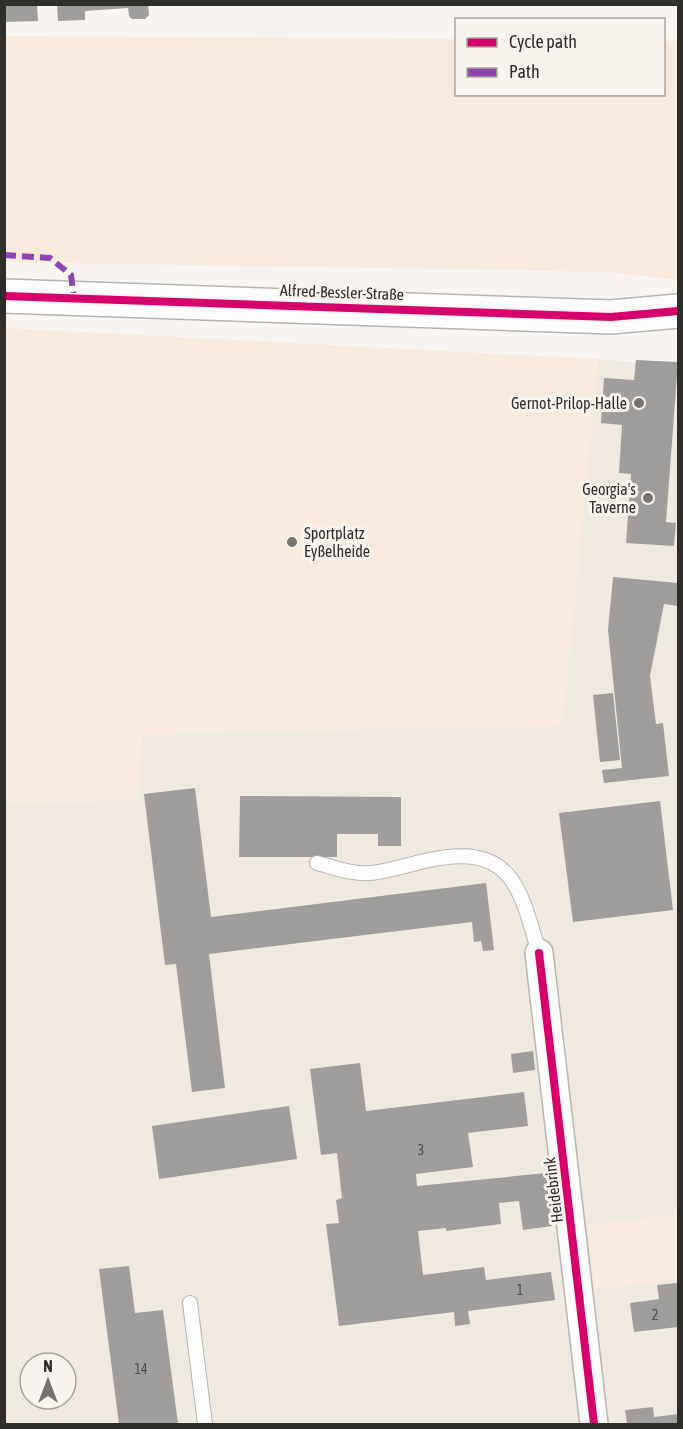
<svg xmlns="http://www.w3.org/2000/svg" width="683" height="1429" font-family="'Asap Condensed',sans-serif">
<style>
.built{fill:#f0e9e0;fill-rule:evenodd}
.green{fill:#f8ebdd}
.building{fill:#a09e9d}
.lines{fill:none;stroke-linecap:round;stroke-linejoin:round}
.service-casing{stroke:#b7b5b2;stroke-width:16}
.minor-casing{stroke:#b7b5b2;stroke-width:30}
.tertiary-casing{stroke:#b7b5b2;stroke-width:36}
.service{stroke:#fefdfd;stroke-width:14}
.minor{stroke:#fefdfd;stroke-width:27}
.tertiary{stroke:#fefdfd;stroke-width:33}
.quiet{stroke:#8e44ad;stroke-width:6;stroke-dasharray:12 6;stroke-linecap:butt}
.cycleway-casing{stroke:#faf4ee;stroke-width:11}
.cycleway{stroke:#d6006c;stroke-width:8}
.poi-dot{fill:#767370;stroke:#faf4ee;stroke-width:2}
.labels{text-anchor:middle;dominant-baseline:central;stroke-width:6;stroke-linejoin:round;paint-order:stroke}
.number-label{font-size:14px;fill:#4c4a48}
.street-label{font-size:16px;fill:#302e2b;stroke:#faf4ee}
.poi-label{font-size:16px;fill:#302e2b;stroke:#faf4ee;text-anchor:end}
</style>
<rect width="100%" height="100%" fill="#f7f4f1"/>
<path class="built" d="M598,359L678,367V1424H5L4,802L137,801L142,734L562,725ZM30,1363H66V1399H30Z"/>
<g class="green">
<polygon points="5,36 456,39 456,94 664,94 664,41 678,41 678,280 609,272 5,262"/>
<polygon points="5,328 598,359 563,725 142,734 137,801 5,802"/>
<polygon points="678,1214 678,1280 595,1289 588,1225"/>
</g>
<g class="building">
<polygon points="4,4 37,4 38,21 5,22"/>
<polygon points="57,4 148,4 149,15 145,19 132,19 129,16 128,8 85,11 85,20 58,21"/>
<polygon points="636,360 678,362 666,522 676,523 674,546 626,543 631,474 619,473 622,425 601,423 604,378 634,380"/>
<polygon points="613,577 678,583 678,606 664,604 650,676 656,724 663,723 669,776 604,783 602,770 622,768 608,630"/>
<polygon points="613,693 620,760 600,762 593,695"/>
<polygon points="195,788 211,917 486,883 494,950 483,951 481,941 474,942 472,922 209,954 225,1088 192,1092 176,964 165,965 144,794"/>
<polygon points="240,796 401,797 401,846 378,846 378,834 337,834 337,857 239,857"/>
<polygon points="660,801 673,910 573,922 559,813"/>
<polygon points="533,1051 535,1070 513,1073 511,1054"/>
<polygon points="360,1063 366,1111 524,1092 528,1126 468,1133 473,1167 416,1174 417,1186 546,1173 552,1226 523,1230 519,1201 499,1203 501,1224 446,1231 446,1228 418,1231 423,1275 484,1267 486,1280 551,1272 555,1300 468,1311 470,1324 455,1326 454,1312 339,1326 326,1224 339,1223 336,1200 342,1198 337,1153 321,1155 310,1069"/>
<polygon points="289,1106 297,1159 159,1179 152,1126"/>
<polygon points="129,1266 135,1313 163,1310 178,1424 119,1424 99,1269"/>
<polygon points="677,1283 678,1327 634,1332 630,1303 659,1299 657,1285"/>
<polygon points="653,1407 654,1417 678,1414 678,1424 627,1424 625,1410"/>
</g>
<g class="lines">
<g class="service-casing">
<g id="service">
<path d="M317,863C333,867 354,875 371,873C390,871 410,864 429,860C512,843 520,887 539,953"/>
<polyline points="190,1303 205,1424"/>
</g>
</g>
<g class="minor-casing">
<polyline id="minor" points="539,953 594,1424"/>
</g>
<g class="tertiary-casing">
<polyline id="tertiary" points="4,296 611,317 678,311"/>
</g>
<use href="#service" class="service"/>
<use href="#minor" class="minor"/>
<use href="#tertiary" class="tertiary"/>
<polyline class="quiet" points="4,255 50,258 71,275 74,298"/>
<g class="cycleway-casing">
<g id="cycleway">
<polyline points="4,296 611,317 678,311"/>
<polyline points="539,953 594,1424"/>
</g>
</g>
<use href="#cycleway" class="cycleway"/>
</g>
<g class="poi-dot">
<circle cx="639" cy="403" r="6"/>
<circle cx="648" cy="498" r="6"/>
<circle cx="292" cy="542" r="6"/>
</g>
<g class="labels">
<g class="number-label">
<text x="421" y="1150">3</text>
<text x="520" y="1290">1</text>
<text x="655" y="1315">2</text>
<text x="141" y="1369">14</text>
</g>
<g class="street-label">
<text transform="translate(342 292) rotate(2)">Alfred-Bessler-Straße</text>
<text transform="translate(553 1190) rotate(-97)">Heidebrink</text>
</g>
<g class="poi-label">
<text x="627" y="403">Gernot-Prilop-Halle</text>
<text x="636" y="489">Georgia's<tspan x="636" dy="18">Taverne</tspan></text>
<text x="304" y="533" text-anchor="start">Sportplatz<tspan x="304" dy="18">Eyßelheide</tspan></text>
</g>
</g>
<rect width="683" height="1429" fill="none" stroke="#302e2b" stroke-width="12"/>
<rect x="455" y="18" width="210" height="78" fill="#faf4ee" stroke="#a9a5a0" stroke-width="1.5"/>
<rect x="467" y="38" width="30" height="9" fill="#d6006c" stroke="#a9a5a0" stroke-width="1.5"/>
<text x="509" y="48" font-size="18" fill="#302e2b">Cycle path</text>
<rect x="467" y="68" width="30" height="9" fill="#8e44ad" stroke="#a9a5a0" stroke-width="1.5"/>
<text x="509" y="78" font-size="18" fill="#302e2b">Path</text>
<g transform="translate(48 1381)"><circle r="28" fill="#faf4ee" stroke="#a9a5a0" stroke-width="1.5"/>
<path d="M0-4.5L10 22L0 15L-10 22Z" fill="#767370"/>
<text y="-9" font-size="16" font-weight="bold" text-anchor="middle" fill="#302e2b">N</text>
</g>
</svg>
